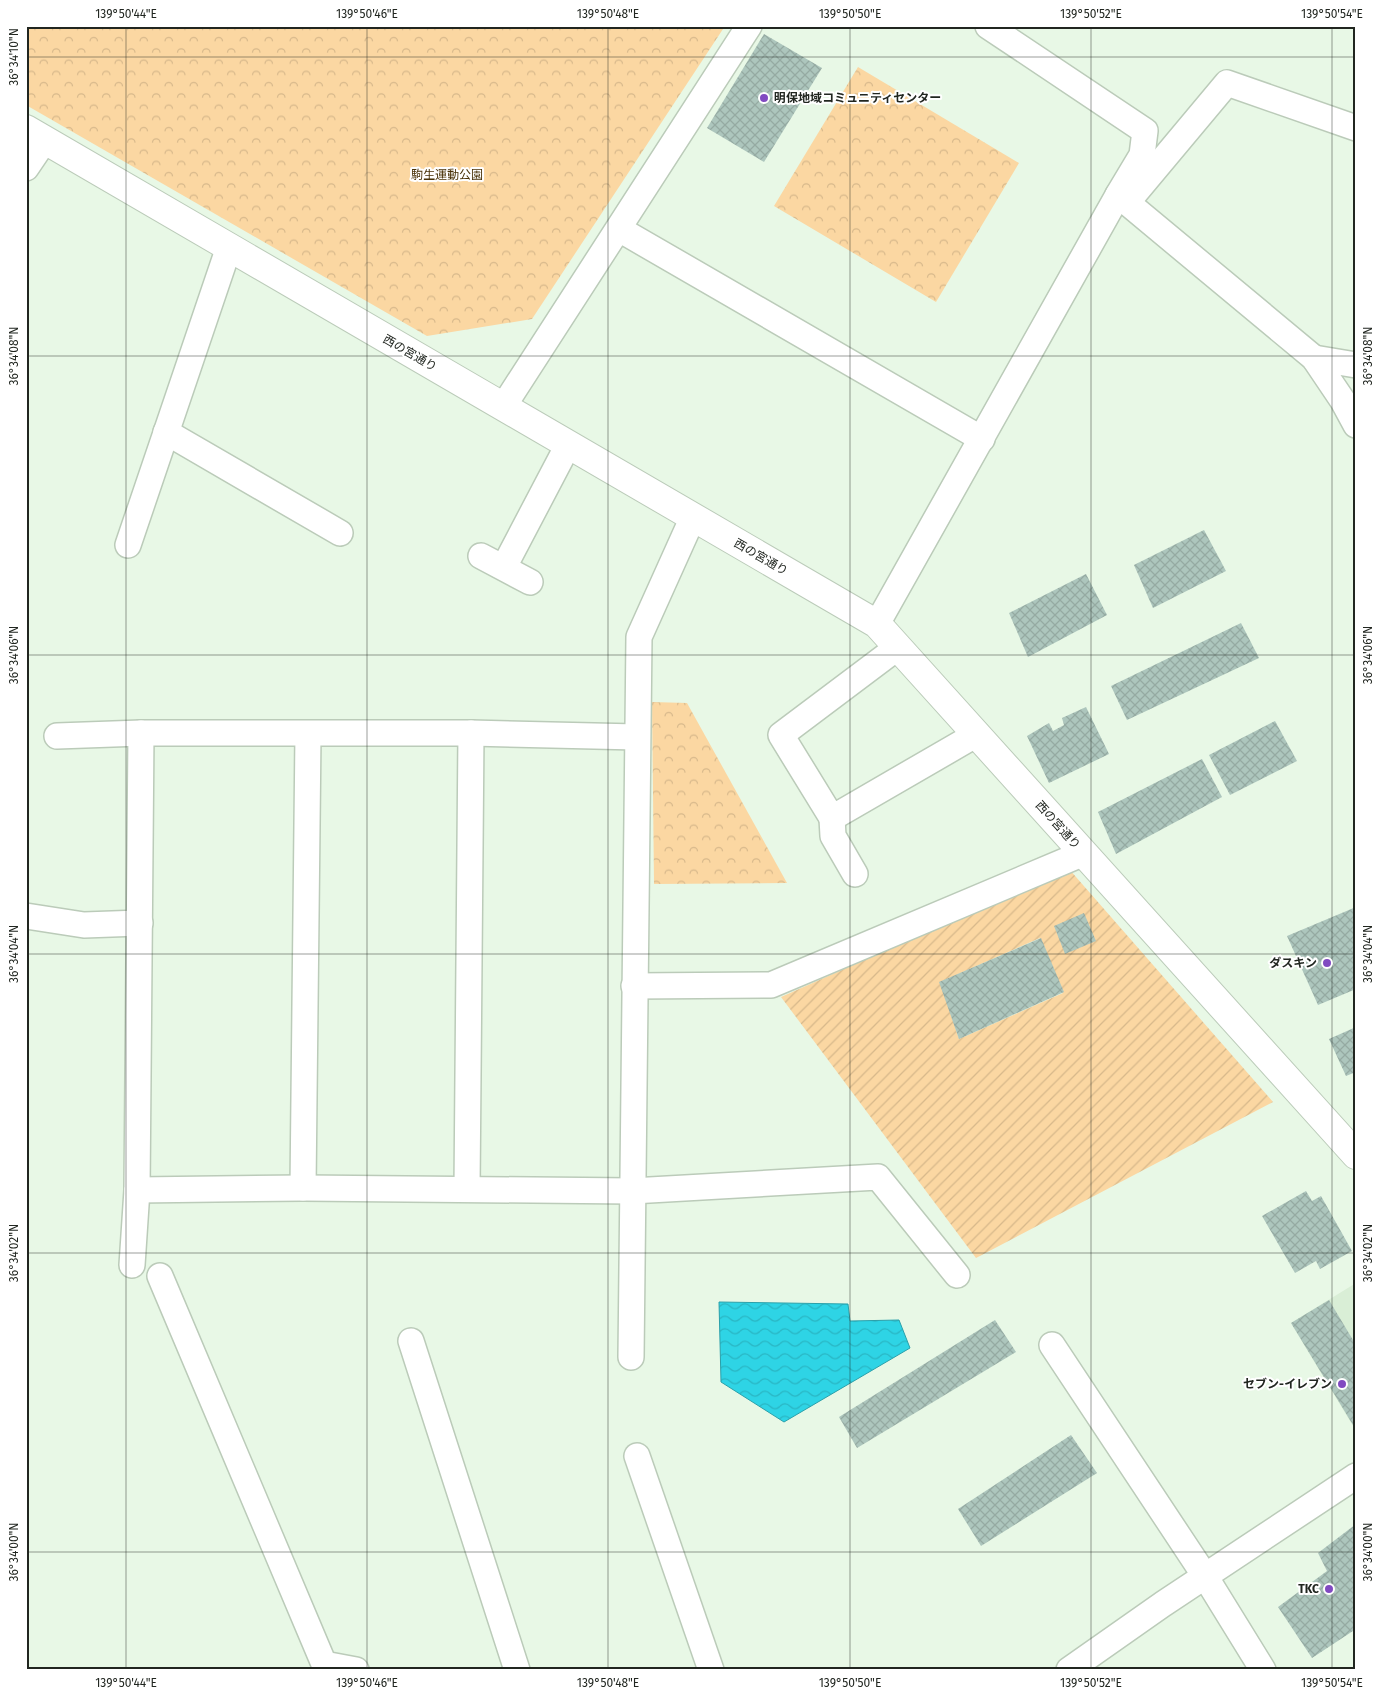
<svg xmlns="http://www.w3.org/2000/svg" width="1382" height="1696" font-family="'Fira Sans','Noto Sans JP',sans-serif">
<style>
.built{fill:#d9eed6}
.park{fill:url(#park-crowns)}
.garden{fill:url(#garden-furrows);fill-rule:evenodd}
.water{fill:url(#water-waves);stroke:#2aa0aa}
.building{fill:url(#building-cross-hatch)}
.lines{fill:none;stroke-linecap:round;stroke-linejoin:round}
.street-casing{stroke:#bbcbb9;stroke-width:28}
.secondary-casing{stroke:#bbcbb9;stroke-width:30}
.street{stroke:#fff;stroke-width:25}
.secondary{stroke:#fff;stroke-width:28}
.ticks{fill:none;stroke:#212620;stroke-width:1;stroke-opacity:0.45}
.poi-dot{fill:#814ac1;stroke:#fff;stroke-width:2}
.labels{text-anchor:middle;dominant-baseline:central;stroke-width:4;stroke-linejoin:round;paint-order:stroke}
.poi-label{font-size:12px;font-weight:bold;fill:#212620;stroke:#fff;text-anchor:end}
.park-label{font-size:12px;fill:#483107;stroke:#fff}
.street-label{font-size:12px;fill:#212620;stroke:#fff}
.neatline{fill:none;stroke:#212620;stroke-width:2}
.ticks-label{font-size:12px;text-anchor:middle;fill:#212620}
</style>
<defs>
<pattern id="park-crowns" width="20" height="18" patternUnits="userSpaceOnUse" patternTransform="scale(1.25)"><rect width="20" height="18" fill="#fbd7a2"/><path d="M2 6a3 3 0 1 1 6 0M12 15a3 3 0 1 1 6 0" fill="none" stroke="#d7b88b"/></pattern>
<pattern id="garden-furrows" width="10" height="10" patternUnits="userSpaceOnUse" patternTransform="scale(1.25)"><rect width="10" height="10" fill="#fbd7a2"/><path d="M-1 1l2-2M0 10L10 0M9 11l2-2" fill="none" stroke="#d7b88b"/></pattern>
<pattern id="water-waves" width="16" height="10" patternUnits="userSpaceOnUse" patternTransform="scale(1.25)"><rect width="16" height="10" fill="#2ed4e5"/><path d="M0 5q4-4 8 0t8 0" fill="none" stroke="#29b6c4"/></pattern>
<pattern id="building-cross-hatch" width="8" height="8" patternUnits="userSpaceOnUse" patternTransform="scale(1.25)"><rect width="8" height="8" fill="#adc6bd"/><path d="M0 0l8 8M0 8l8-8" fill="none" stroke="#95aaa2"/></pattern>
</defs>
<rect width="100%" height="100%" fill="#e8f8e6"/>
<polygon class="built" points="1356,1283 1356,1431 1291,1323"/>
<g class="park">
<polygon points="26,26 725,26 532,319 427,336 26,105"/>
<polygon points="858,67 1019,163 936,302 774,206"/>
<polygon points="652,702 687,703 787,883 654,884"/>
</g>
<path class="garden" d="M1069,869L1273,1102L976,1258L781,997ZM1040,938L1063,993L959,1039L940,982Z"/>
<polygon class="water" points="719,1302 848,1304 850,1321 899,1320 910,1348 784,1422 721,1382"/>
<g class="building">
<polygon points="764,34 822,68 764,162 707,128"/>
<polygon points="1204,530 1226,571 1153,608 1134,565"/>
<polygon points="1086,574 1107,615 1028,657 1009,613"/>
<polygon points="1241,623 1259,658 1127,720 1111,686"/>
<polygon points="1086,707 1109,754 1049,783 1027,736 1049,723 1053,731 1064,725 1062,718"/>
<polygon points="1275,721 1297,761 1230,795 1209,755"/>
<polygon points="1202,759 1222,797 1116,854 1098,812"/>
<polygon points="1356,907 1356,989 1318,1005 1287,936"/>
<polygon points="1084,913 1096,941 1065,954 1054,926"/>
<polygon points="1041,938 1064,992 959,1039 939,982"/>
<polygon points="1356,1027 1356,1072 1346,1076 1329,1039"/>
<polygon points="1306,1191 1312,1201 1321,1196 1352,1251 1320,1269 1316,1261 1295,1273 1262,1216"/>
<polygon points="1329,1300 1356,1345 1356,1423 1353,1425 1291,1323"/>
<polygon points="995,1320 1016,1352 857,1448 839,1417"/>
<polygon points="1071,1435 1097,1473 981,1546 958,1509"/>
<polygon points="1356,1524 1356,1629 1312,1658 1278,1607 1327,1571 1318,1553"/>
</g>
<g class="lines">
<g class="street-casing">
<g id="street">
<polyline points="26,168 45,140"/>
<polyline points="1118,195 1314,358 1343,401 1356,425"/>
<polyline points="1130,199 1227,83 1356,128"/>
<polyline points="619,229 982,439"/>
<polyline points="1314,358 1356,365"/>
<polyline points="503,407 749,26"/>
<polyline points="166,432 340,533"/>
<polyline points="128,545 229,247"/>
<polyline points="481,556 530,582"/>
<polyline points="504,567 568,445"/>
<polyline points="877,624 1118,195 1142,155 1145,131 988,26"/>
<polyline points="898,647 781,735 832,818 977,734"/>
<polyline points="57,736 141,733 471,733 637,737"/>
<polyline points="832,818 833,836 855,874"/>
<polyline points="26,916 84,925 140,923"/>
<polyline points="634,986 771,985 1084,853"/>
<polyline points="303,1188 308,734"/>
<polyline points="467,1189 471,733"/>
<polyline points="137,1190 303,1188 632,1191 878,1177 957,1275"/>
<polyline points="132,1265 137,1190 141,733"/>
<polyline points="160,1276 324,1664 356,1670"/>
<polyline points="411,1341 517,1670"/>
<polyline points="1052,1345 1205,1576 1263,1670"/>
<polyline points="631,1357 639,637 693,517"/>
<polyline points="637,1456 711,1670"/>
<polyline points="1069,1670 1163,1604 1356,1476"/>
</g>
</g>
<g class="secondary-casing">
<polyline id="secondary" points="26,129 877,624 1356,1155"/>
</g>
<use href="#street" class="street"/>
<use href="#secondary" class="secondary"/>
</g>
<path class="ticks" d="M126,26V1670M367,26V1670M608,26V1670M850,26V1670M1091,26V1670M1332,26V1670M26,57H1356M26,356H1356M26,655H1356M26,954H1356M26,1253H1356M26,1552H1356"/>
<g class="poi-dot">
<circle cx="764" cy="98" r="5"/>
<circle cx="1327" cy="963" r="5"/>
<circle cx="1342" cy="1384" r="5"/>
<circle cx="1329" cy="1589" r="5"/>
</g>
<g class="labels">
<g class="poi-label">
<text x="774" y="98" text-anchor="start">明保地域コミュニティセンター</text>
<text x="1317" y="963">ダスキン</text>
<text x="1332" y="1384">セブン-イレブン</text>
<text x="1319" y="1589">TKC</text>
</g>
<g class="park-label">
<text x="447" y="175">駒生運動公園</text>
</g>
<g class="street-label">
<text transform="translate(410 353) rotate(30)">西の宮通り</text>
<text transform="translate(761 557) rotate(30)">西の宮通り</text>
<text transform="translate(1058 825) rotate(48)">西の宮通り</text>
</g>
</g>
<rect width="1382" height="1696" fill="none" stroke="#ffffff" stroke-width="55"/>
<rect x="28" y="28" width="1326" height="1640" class="neatline"/>
<g class="ticks-label">
<text x="126" y="18">139°50'44"E</text>
<text x="367" y="18">139°50'46"E</text>
<text x="608" y="18">139°50'48"E</text>
<text x="850" y="18">139°50'50"E</text>
<text x="1091" y="18">139°50'52"E</text>
<text x="1332" y="18">139°50'54"E</text>
<text transform="translate(14 57) rotate(-90)" y="4">36°34'10"N</text>
<text transform="translate(14 356) rotate(-90)" y="4">36°34'08"N</text>
<text transform="translate(1368 356) rotate(-90)" y="4">36°34'08"N</text>
<text transform="translate(14 655) rotate(-90)" y="4">36°34'06"N</text>
<text transform="translate(1368 655) rotate(-90)" y="4">36°34'06"N</text>
<text transform="translate(14 954) rotate(-90)" y="4">36°34'04"N</text>
<text transform="translate(1368 954) rotate(-90)" y="4">36°34'04"N</text>
<text transform="translate(14 1253) rotate(-90)" y="4">36°34'02"N</text>
<text transform="translate(1368 1253) rotate(-90)" y="4">36°34'02"N</text>
<text transform="translate(14 1552) rotate(-90)" y="4">36°34'00"N</text>
<text transform="translate(1368 1552) rotate(-90)" y="4">36°34'00"N</text>
<text x="126" y="1687">139°50'44"E</text>
<text x="367" y="1687">139°50'46"E</text>
<text x="608" y="1687">139°50'48"E</text>
<text x="850" y="1687">139°50'50"E</text>
<text x="1091" y="1687">139°50'52"E</text>
<text x="1332" y="1687">139°50'54"E</text>
</g>
</svg>
